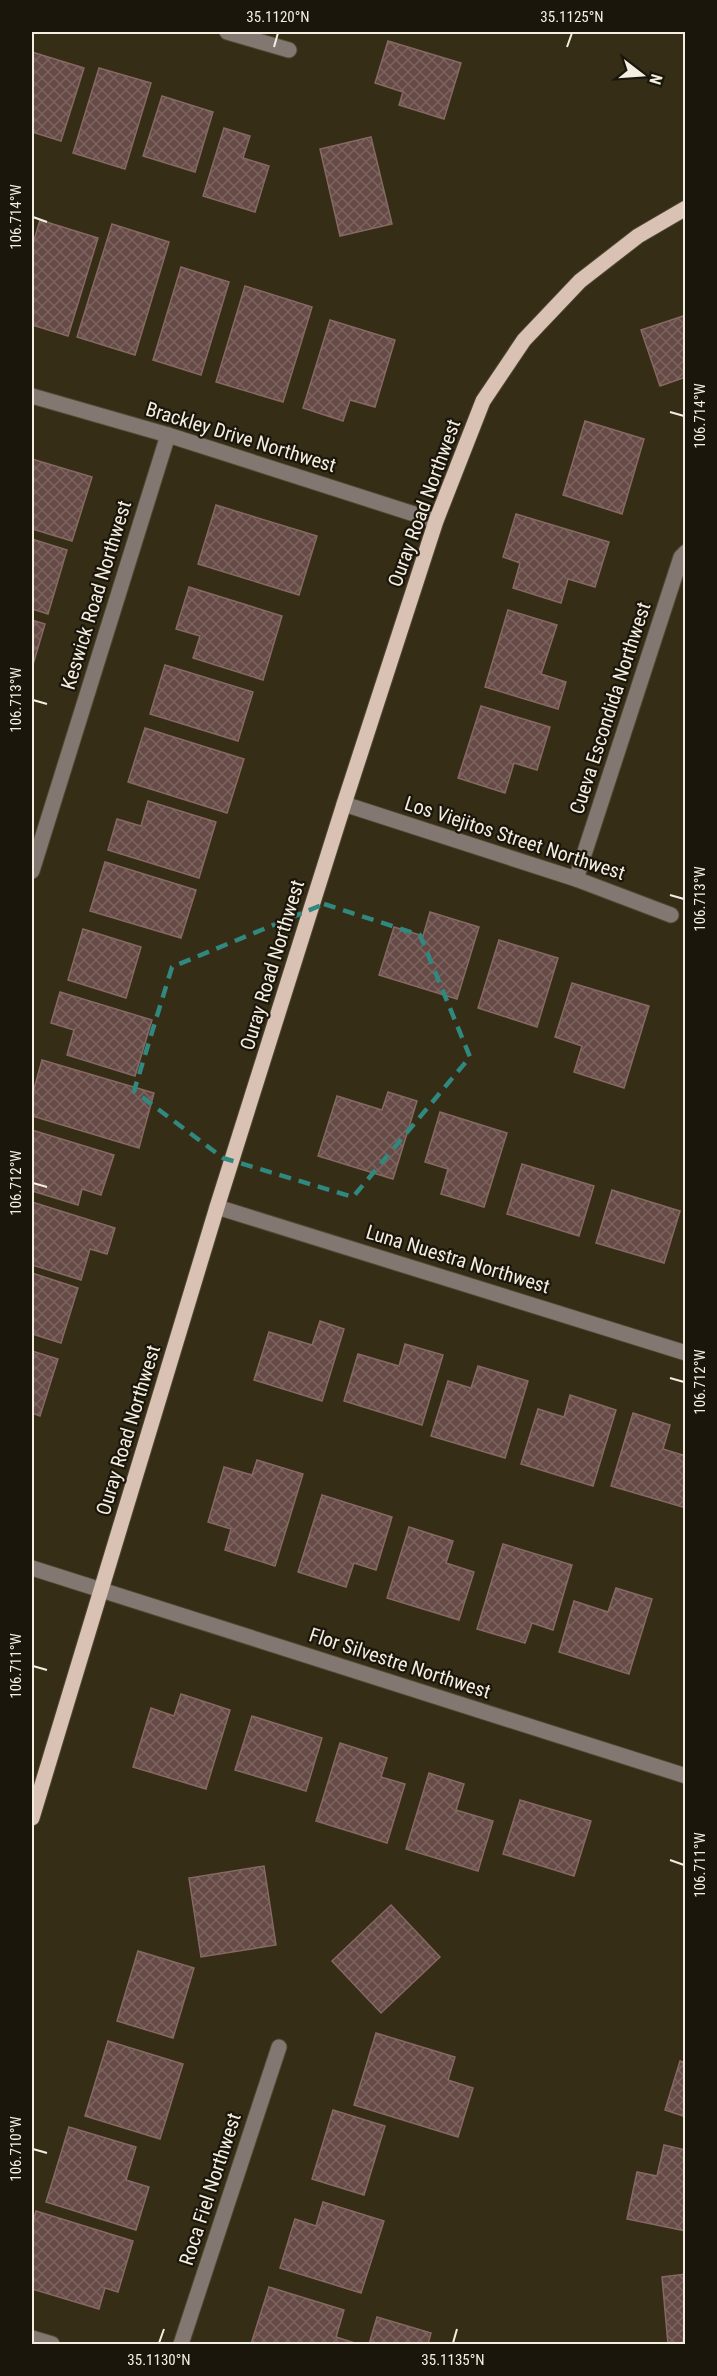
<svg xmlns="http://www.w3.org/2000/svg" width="717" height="2376" font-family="'Roboto Condensed',sans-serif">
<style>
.building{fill:url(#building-cross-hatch);stroke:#866963;stroke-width:1.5}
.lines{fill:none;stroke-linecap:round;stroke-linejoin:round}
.minor-casing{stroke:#514832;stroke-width:17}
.major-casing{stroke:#514832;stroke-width:17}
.minor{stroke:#837871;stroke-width:15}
.major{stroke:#d9c2b4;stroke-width:15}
.marked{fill:none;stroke:#31887f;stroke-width:4.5;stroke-dasharray:12 8;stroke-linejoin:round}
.ticks{fill:none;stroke:#f4eee0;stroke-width:2}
.labels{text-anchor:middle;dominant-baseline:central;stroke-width:4.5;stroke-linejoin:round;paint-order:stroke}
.street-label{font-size:20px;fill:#f4eee0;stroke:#1a160c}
.neatline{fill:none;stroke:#f4eee0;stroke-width:2}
.ticks-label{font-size:15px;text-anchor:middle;fill:#f4eee0}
</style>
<defs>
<pattern id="building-cross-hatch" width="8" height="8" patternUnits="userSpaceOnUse" patternTransform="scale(1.5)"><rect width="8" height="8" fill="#654a45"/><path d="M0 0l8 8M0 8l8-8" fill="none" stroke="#7c6460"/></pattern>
</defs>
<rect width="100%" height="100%" fill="#362d16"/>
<g class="building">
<polygon points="388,41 461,63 444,119 399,105 403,92 375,83"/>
<polygon points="32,52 84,68 61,141 32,132"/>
<polygon points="99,68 151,83 125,169 73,153"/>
<polygon points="162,96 213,112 195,172 143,156"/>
<polygon points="224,128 250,136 243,158 269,166 255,212 203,196"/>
<polygon points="371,137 392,224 340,236 320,149"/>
<polygon points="40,220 98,238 68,336 32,325 32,247"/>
<polygon points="112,224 169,242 135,355 77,337"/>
<polygon points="181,267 229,282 201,375 153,360"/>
<polygon points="245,286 312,307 283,402 216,382"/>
<polygon points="686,315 686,377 660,386 641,330"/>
<polygon points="330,320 395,340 375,407 350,400 343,421 303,408"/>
<polygon points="585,421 644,439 622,514 563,495"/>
<polygon points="32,459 92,477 72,541 32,529"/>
<polygon points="216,505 317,536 299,595 198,564"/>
<polygon points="516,514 609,542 595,587 568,579 561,603 513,588 520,563 503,557"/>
<polygon points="32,539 67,550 48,614 32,609"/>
<polygon points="189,587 282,616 263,680 193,658 200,636 176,629"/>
<polygon points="508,610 557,625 541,674 566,682 558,709 485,687"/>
<polygon points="32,620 45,624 32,668"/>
<polygon points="165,665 253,692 238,741 150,714"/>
<polygon points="481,706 550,727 537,770 514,763 505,793 458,778"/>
<polygon points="145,728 244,759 227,813 128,782"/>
<polygon points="148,801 216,822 199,878 108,850 117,819 141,826"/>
<polygon points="105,862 196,890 181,938 90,911"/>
<polygon points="430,912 479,927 457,999 379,975 394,927 423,936"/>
<polygon points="83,929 141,947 126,998 68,980"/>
<polygon points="499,940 558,958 537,1027 478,1008"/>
<polygon points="572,983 649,1006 624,1088 574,1072 582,1046 555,1037"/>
<polygon points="60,992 152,1020 135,1076 67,1055 74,1030 51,1023"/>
<polygon points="42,1060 154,1093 139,1148 32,1116 32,1096"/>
<polygon points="388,1092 417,1101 393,1179 318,1156 337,1096 382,1110"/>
<polygon points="440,1112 507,1133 484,1207 441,1194 448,1169 425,1162"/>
<polygon points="32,1130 114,1155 101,1195 82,1189 78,1205 32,1191"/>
<polygon points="522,1164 594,1186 579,1236 507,1214"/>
<polygon points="612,1190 680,1211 664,1263 596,1243"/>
<polygon points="32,1202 115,1228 107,1254 90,1249 81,1280 32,1265"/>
<polygon points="32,1273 78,1288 61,1343 32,1334"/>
<polygon points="320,1321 344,1329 322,1401 254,1380 269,1332 312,1345"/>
<polygon points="405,1344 443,1355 422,1425 344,1401 358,1354 399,1366"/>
<polygon points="32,1351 58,1359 40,1416 32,1413"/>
<polygon points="478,1366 528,1381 505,1458 431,1436 448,1381 471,1388"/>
<polygon points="570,1395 616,1410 593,1486 521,1464 538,1409 564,1417"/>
<polygon points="633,1413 670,1425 663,1449 686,1456 686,1508 611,1486"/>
<polygon points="257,1460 303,1474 275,1566 225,1550 231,1529 208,1522 224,1467 252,1475"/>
<polygon points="322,1495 392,1517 376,1570 354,1563 346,1587 298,1572"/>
<polygon points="409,1527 453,1541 446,1563 474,1572 459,1620 387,1598"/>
<polygon points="503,1544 572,1565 553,1630 532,1623 525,1643 477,1629"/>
<polygon points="616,1588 652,1599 629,1674 559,1652 574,1601 608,1612"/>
<polygon points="181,1694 230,1710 206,1789 133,1767 151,1708 174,1716"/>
<polygon points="252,1716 322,1738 306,1791 235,1770"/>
<polygon points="340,1743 387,1758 381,1777 405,1784 387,1843 316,1821"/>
<polygon points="429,1773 464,1784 456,1810 493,1821 478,1871 406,1849"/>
<polygon points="520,1800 591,1821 574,1876 503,1854"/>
<polygon points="264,1866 276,1945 201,1957 189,1878"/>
<polygon points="391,1905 440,1957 381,2013 332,1961"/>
<polygon points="138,1951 194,1968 173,2038 117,2021"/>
<polygon points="376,2033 455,2057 448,2080 473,2088 458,2137 354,2105"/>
<polygon points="108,2041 183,2064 160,2139 85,2116"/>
<polygon points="680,2061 686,2063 686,2117 665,2110"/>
<polygon points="333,2110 385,2126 364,2195 312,2179"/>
<polygon points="69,2127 136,2147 126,2180 149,2187 136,2230 46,2202"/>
<polygon points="664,2145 686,2150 686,2231 627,2219 637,2172 657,2176"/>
<polygon points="323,2202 384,2221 361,2293 280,2268 295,2219 316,2226"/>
<polygon points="36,2211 133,2241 118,2292 105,2288 99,2309 32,2289 32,2225"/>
<polygon points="686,2274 686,2344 668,2344 662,2277"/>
<polygon points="269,2287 344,2310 336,2337 358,2344 251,2344"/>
<polygon points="377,2317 431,2333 428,2344 369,2344"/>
</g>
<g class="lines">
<g class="minor-casing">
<g id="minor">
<polyline points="227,32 289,50"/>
<polyline points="32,396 168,435 436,521"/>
<polyline points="344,804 576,879 671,915"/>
<polyline points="32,871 168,435"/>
<polyline points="576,879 681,557 686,552"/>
<polyline points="217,1207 686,1353"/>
<polyline points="32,1568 686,1776"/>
<polyline points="32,2338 52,2344"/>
<polyline points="181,2344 279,2047"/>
</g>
</g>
<g class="major-casing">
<polyline id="major" points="32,1818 217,1207 344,804 436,521 483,401 524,340 580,281 638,236 686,208"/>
</g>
<use href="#minor" class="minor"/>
<use href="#major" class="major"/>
</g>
<path class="marked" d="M324,904L420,935L470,1057L353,1197L223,1158L134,1091L172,967Z"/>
<path class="ticks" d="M274,47L278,33M567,47L572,33M33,217L47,222M670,412L684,416M33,700L47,704M670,895L684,899M33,1183L47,1187M670,1378L684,1382M33,1666L47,1670M670,1860L684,1865M33,2149L47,2153M159,2343L164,2329M453,2343L457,2329"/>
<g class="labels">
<g class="street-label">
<text transform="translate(241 437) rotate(17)">Brackley Drive Northwest</text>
<text transform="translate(424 503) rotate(-70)">Ouray Road Northwest</text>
<text transform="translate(96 595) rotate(-73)">Keswick Road Northwest</text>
<text transform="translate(610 708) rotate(-72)">Cueva Escondida Northwest</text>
<text transform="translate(515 838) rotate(18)">Los Viejitos Street Northwest</text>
<text transform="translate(272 965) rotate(-73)">Ouray Road Northwest</text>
<text transform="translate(458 1259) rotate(17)">Luna Nuestra Northwest</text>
<text transform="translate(128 1430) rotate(-73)">Ouray Road Northwest</text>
<text transform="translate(400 1663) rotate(18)">Flor Silvestre Northwest</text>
<text transform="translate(210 2189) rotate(-72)">Roca Fiel Northwest</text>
</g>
</g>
<rect width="717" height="2376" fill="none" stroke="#1a160c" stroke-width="66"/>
<g transform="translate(642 75) rotate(107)" stroke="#1a160c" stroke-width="4.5" paint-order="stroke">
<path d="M0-4.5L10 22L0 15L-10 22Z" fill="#f4eee0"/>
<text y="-9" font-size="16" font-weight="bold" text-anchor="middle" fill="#f4eee0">N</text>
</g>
<rect x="33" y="33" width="651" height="2310" class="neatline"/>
<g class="ticks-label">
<text x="278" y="22">35.1120°N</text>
<text x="572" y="22">35.1125°N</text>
<text transform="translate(16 217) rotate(-90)" y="5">106.714°W</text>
<text transform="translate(700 416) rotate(-90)" y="5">106.714°W</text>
<text transform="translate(16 700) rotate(-90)" y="5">106.713°W</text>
<text transform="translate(700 899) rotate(-90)" y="5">106.713°W</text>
<text transform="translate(16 1183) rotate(-90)" y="5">106.712°W</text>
<text transform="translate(700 1382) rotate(-90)" y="5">106.712°W</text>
<text transform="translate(16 1666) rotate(-90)" y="5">106.711°W</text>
<text transform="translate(700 1865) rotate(-90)" y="5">106.711°W</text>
<text transform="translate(16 2149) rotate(-90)" y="5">106.710°W</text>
<text x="159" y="2365">35.1130°N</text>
<text x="453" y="2365">35.1135°N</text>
</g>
</svg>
